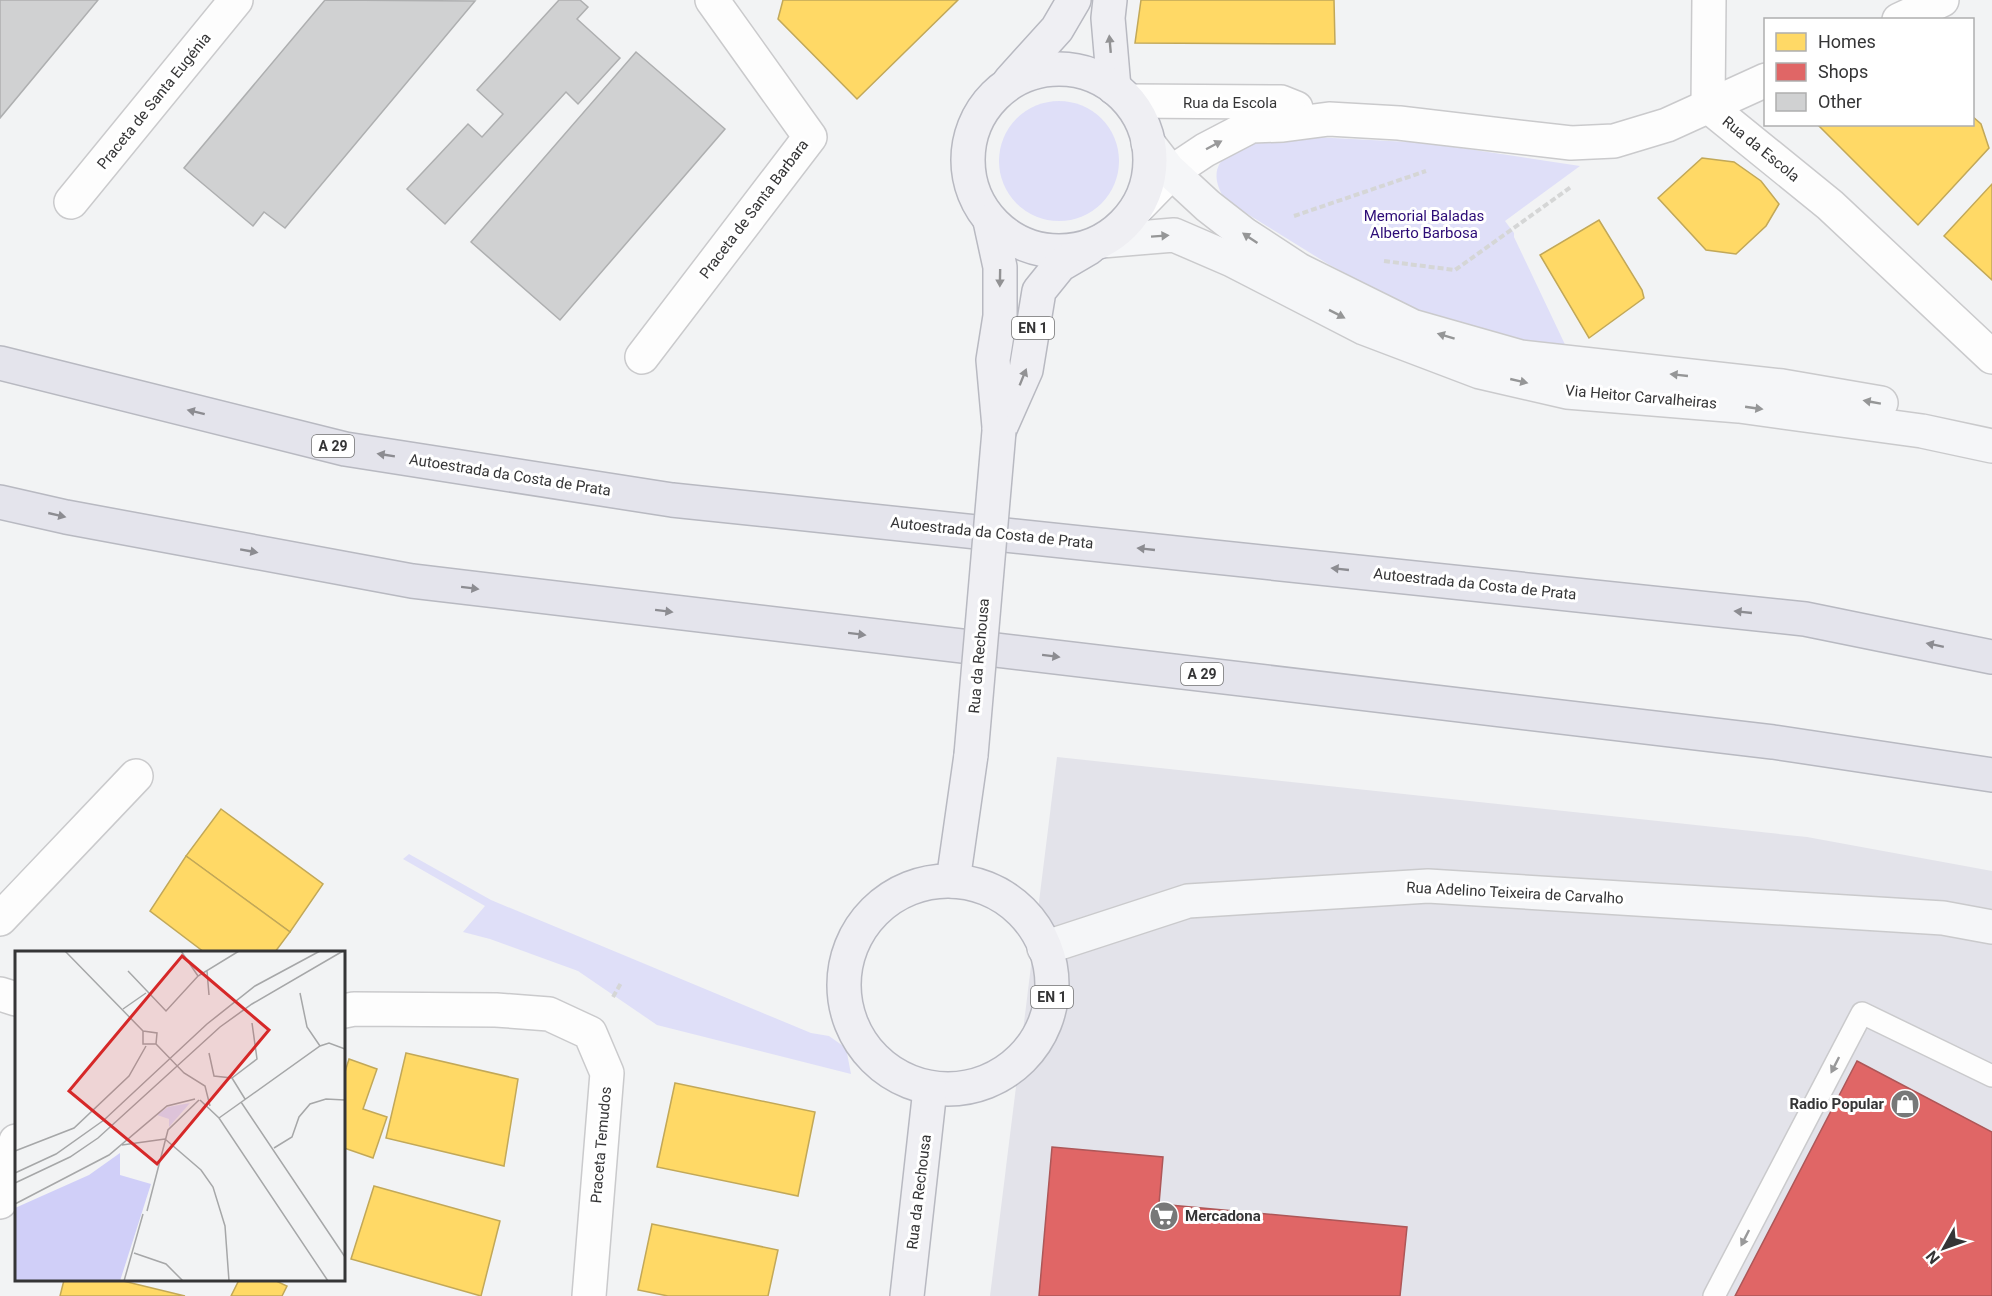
<svg xmlns="http://www.w3.org/2000/svg" width="1992" height="1296" font-family="Roboto,sans-serif">
<style>
.built{fill:#e3e3ea}
.green{fill:#dfdff8}
.homes{fill:#ffd966;stroke:#c2a858;stroke-width:1.5}
.shops{fill:#e06666;stroke:#ad5758;stroke-width:1.5}
.building{fill:#d0d1d2;stroke:#aeafb0;stroke-width:1.5}
.lines{fill:none;stroke-linecap:round;stroke-linejoin:round}
.lane-casing{stroke:#cacacc;stroke-width:24}
.street-casing{stroke:#cacacc;stroke-width:36}
.secondary-casing{stroke:#cacacc;stroke-width:36}
.primary-casing{stroke:#b8b9c1;stroke-width:36}
.highway-casing{stroke:#b8b9c1;stroke-width:36}
.path{stroke:#d5d6d6;stroke-width:4;stroke-dasharray:6 3;stroke-linecap:butt}
.lane{stroke:#fdfdfd;stroke-width:21}
.street{stroke:#fdfdfd;stroke-width:33}
.secondary{stroke:#f5f6f8;stroke-width:33}
.primary{stroke:#efeff3;stroke-width:33}
.highway{stroke:#e4e4ec;stroke-width:33}
.primary-bridge-casing{stroke:#b8b9c1;stroke-width:36;stroke-linecap:butt}
.primary-bridge{stroke:#efeff3;stroke-width:33}
.oneway{fill:#929294}
.oneway2{fill:#99999a}
.oneway3{fill:#959697}
.oneway4{fill:#8c8c91}
.labels{text-anchor:middle;dominant-baseline:central;stroke-width:6;stroke-linejoin:round;paint-order:stroke}
.shield{fill:#fff;stroke:#727272;stroke-width:1.5}
.shield-label{font-size:14px;font-weight:bold;fill:#353536}
.street-label{font-size:15px;fill:#353536;stroke:#fff}
.park-label{font-size:15px;fill:#2d0c77;stroke:#fff}
.poi-label{font-size:15px;font-weight:bold;fill:#353536;stroke:#fff;text-anchor:end}
.inset-road{fill:none;stroke:#a6a7a8;stroke-width:1.5}
.view{fill:#d62828;fill-opacity:0.15;stroke:#d62828;stroke-width:3}
.inset-edge{fill:none;stroke:#353536;stroke-width:3}
</style>
<rect width="100%" height="100%" fill="#f2f3f4"/>
<polygon class="built" points="1057,757 1807,837 1992,871 1992,1296 990,1296"/>
<g class="green">
<circle cx="1059" cy="161" r="60"/>
<path d="M1258,134L1428,143L1580,166L1505,221L1514,233V237L1570,355L1417,312L1328,264L1225,200C1202,162 1230,153 1258,134Z"/>
<polygon points="409,854 491,900 811,1033 829,1036 846,1048 851,1074 657,1025 578,971 490,939 463,932 485,906 403,859"/>
</g>
<g class="homes">
<polygon points="783,0 958,0 857,99 778,19"/>
<polygon points="1141,0 1334,0 1335,44 1135,43"/>
<polygon points="1972,116 1981,124 1989,148 1918,225 1817,124 1972,124"/>
<polygon points="1702,158 1734,162 1761,181 1779,204 1766,226 1736,254 1706,250 1658,198"/>
<polygon points="1992,184 1992,280 1944,236"/>
<polygon points="1599,220 1642,290 1644,298 1589,338 1540,255"/>
<polygon points="221,809 323,884 290,932 186,856"/>
<polygon points="186,856 290,932 275,952 204,952 150,911"/>
<polygon points="406,1053 518,1079 504,1166 386,1138"/>
<polygon points="349,1059 377,1069 363,1109 387,1117 373,1158 344,1148 344,1075"/>
<polygon points="675,1083 815,1112 798,1196 657,1167"/>
<polygon points="374,1186 500,1221 481,1296 351,1259"/>
<polygon points="652,1224 778,1250 768,1296 668,1296 638,1290"/>
<polygon points="64,1280 119,1280 185,1296 60,1296"/>
<polygon points="239,1280 274,1280 287,1286 282,1296 231,1296"/>
</g>
<g class="shops">
<polygon points="1857,1061 1992,1132 1992,1296 1735,1296"/>
<polygon points="1052,1147 1163,1157 1159,1204 1407,1227 1400,1296 1039,1296"/>
</g>
<g class="building">
<polygon points="0,0 98,0 0,118"/>
<polygon points="325,0 475,1 285,228 264,212 253,226 184,168"/>
<polygon points="559,0 580,0 588,7 577,19 620,58 578,104 566,92 445,224 407,189 468,124 482,137 503,114 477,90"/>
<polygon points="636,52 725,129 560,320 471,242"/>
</g>
<g class="lines">
<g class="lane-casing">
<polyline id="lane" points="1714,1296 1862,1013 1992,1076"/>
</g>
<g class="street-casing">
<g id="street">
<polyline points="1899,20 1942,0"/>
<polyline points="1129,101 1281,102 1296,108"/>
<polyline points="1708,106 1830,205 1992,357"/>
<polyline points="1708,106 1709,0"/>
<polyline points="71,202 236,0"/>
<polyline points="1137,208 1172,172 1205,150 1251,126 1283,125 1329,119 1399,123 1571,143 1614,141 1667,125 1766,80"/>
<polyline points="642,357 810,137 712,0"/>
<polyline points="0,919 136,776"/>
<polyline points="0,994 16,999"/>
<polyline points="344,1011 354,1009 496,1010 549,1014 590,1033 607,1073 589,1296"/>
<polyline points="0,1202 16,1141"/>
</g>
</g>
<g class="secondary-casing">
<g id="secondary">
<polyline points="1148,143 1168,169 1208,206 1244,234 1299,270 1412,326 1521,357 1782,386 1881,403"/>
<polyline points="1102,241 1174,235 1232,260 1364,328 1480,372 1567,392 1739,406 1922,431 1992,446"/>
<polyline points="1044,948 1188,901 1428,886 1943,918 1992,927"/>
</g>
</g>
<g class="primary-casing">
<g id="primary">
<polyline points="1110,0 1108,18 1114,88"/>
<circle cx="1059" cy="160" r="91"/>
<polyline points="1010,81 1057,29 1074,0"/>
<polyline points="990,221 1000,267 1000,316 993,360 999,427"/>
<polyline points="999,431 1026,370 1039,291 1060,265 1089,248"/>
<polyline points="953,881 971,755"/>
<circle cx="948" cy="985" r="104"/>
<polyline points="907,1296 930,1089"/>
</g>
</g>
<g class="highway-casing">
<g id="highway">
<polyline points="0,363 345,449 672,500 1805,619 1992,657"/>
<polyline points="0,502 66,517 412,581 1773,742 1992,775"/>
</g>
</g>
<g class="path">
<polyline points="1294,216 1426,171"/>
<polyline points="1384,261 1455,270 1571,187"/>
<polyline points="613,997 621,983"/>
</g>
<use href="#lane" class="lane"/>
<use href="#street" class="street"/>
<use href="#secondary" class="secondary"/>
<use href="#primary" class="primary"/>
<use href="#highway" class="highway"/>
<g class="primary-bridge-casing">
<polyline id="primary-bridge" points="971,755 999,431"/>
</g>
<use href="#primary-bridge" class="primary-bridge"/>
</g>
<defs><path id="oneway-solid" d="M-6-.8H1V-3.2L6.5 0L1 3.2V.8H-6Z" transform="scale(1.5)"/></defs>
<g class="oneway">
<use href="#oneway-solid" transform="translate(1110 44) rotate(-95)"/>
<use href="#oneway-solid" transform="translate(1000 278) rotate(91)"/>
<use href="#oneway-solid" transform="translate(1023 377) rotate(-68)"/>
</g>
<g class="oneway2">
<use href="#oneway-solid" transform="translate(1214 145) rotate(-28)"/>
<use href="#oneway-solid" transform="translate(1835 1065) rotate(117)"/>
<use href="#oneway-solid" transform="translate(1745 1238) rotate(117)"/>
</g>
<g class="oneway3">
<use href="#oneway-solid" transform="translate(1160 236) rotate(-4)"/>
<use href="#oneway-solid" transform="translate(1250 238) rotate(-146)"/>
<use href="#oneway-solid" transform="translate(1337 314) rotate(27)"/>
<use href="#oneway-solid" transform="translate(1446 336) rotate(-163)"/>
<use href="#oneway-solid" transform="translate(1679 375) rotate(-174)"/>
<use href="#oneway-solid" transform="translate(1519 381) rotate(13)"/>
<use href="#oneway-solid" transform="translate(1872 402) rotate(-170)"/>
<use href="#oneway-solid" transform="translate(1754 408) rotate(8)"/>
</g>
<g class="oneway4">
<use href="#oneway-solid" transform="translate(196 412) rotate(-166)"/>
<use href="#oneway-solid" transform="translate(386 455) rotate(-171)"/>
<use href="#oneway-solid" transform="translate(57 515) rotate(13)"/>
<use href="#oneway-solid" transform="translate(1146 549) rotate(-174)"/>
<use href="#oneway-solid" transform="translate(249 551) rotate(10)"/>
<use href="#oneway-solid" transform="translate(1340 569) rotate(-174)"/>
<use href="#oneway-solid" transform="translate(470 588) rotate(7)"/>
<use href="#oneway-solid" transform="translate(664 611) rotate(7)"/>
<use href="#oneway-solid" transform="translate(1743 612) rotate(-174)"/>
<use href="#oneway-solid" transform="translate(857 634) rotate(7)"/>
<use href="#oneway-solid" transform="translate(1935 645) rotate(-168)"/>
<use href="#oneway-solid" transform="translate(1051 656) rotate(7)"/>
</g>
<defs>
<g id="shop-disc" transform="scale(1.5)"><circle r="9.5" fill="#777878" stroke="#fff"/><path d="M-5-2.5h2.3a2.7 3.5 0 0 1 5.4 0H5L5.5 6h-11ZM-1.5-2.5h3a1.5 2.3 0 0 0-3 0Z" fill="#fff"/></g>
<g id="supermarket-disc" transform="scale(1.5)"><circle r="9.5" fill="#777878" stroke="#fff"/><path d="M-6-5.5h2.5l.6 2H6L4.5 2H-2.5L-4.4-4H-6ZM-1.5 3.2a1.3 1.3 0 1 0 .1 0ZM3 3.2a1.3 1.3 0 1 0 .1 0Z" fill="#fff"/></g>
</defs>
<g fill-rule="evenodd">
<use href="#shop-disc" x="1905" y="1104"/>
<use href="#supermarket-disc" x="1164" y="1216"/>
</g>
<g class="labels">
<g class="shield">
<rect x="1012" y="317" width="42" height="22" rx="4.5"/>
<rect x="312" y="435" width="42" height="22" rx="4.5"/>
<rect x="1181" y="663" width="42" height="22" rx="4.5"/>
<rect x="1031" y="986" width="42" height="22" rx="4.5"/>
</g>
<g class="shield-label">
<text x="1033" y="328">EN 1</text>
<text x="333" y="446">A 29</text>
<text x="1202" y="674">A 29</text>
<text x="1052" y="997">EN 1</text>
</g>
<g class="street-label">
<text transform="translate(154 101) rotate(-51)">Praceta de Santa Eugénia</text>
<text x="1230" y="103">Rua da Escola</text>
<text transform="translate(1761 149) rotate(39)">Rua da Escola</text>
<text transform="translate(754 209) rotate(-53)">Praceta de Santa Barbara</text>
<text transform="translate(1641 397) rotate(5)">Via Heitor Carvalheiras</text>
<text transform="translate(510 475) rotate(9)">Autoestrada da Costa de Prata</text>
<text transform="translate(992 533) rotate(6)">Autoestrada da Costa de Prata</text>
<text transform="translate(1475 584) rotate(6)">Autoestrada da Costa de Prata</text>
<text transform="translate(979 656) rotate(-85)">Rua da Rechousa</text>
<text transform="translate(1515 893) rotate(3)">Rua Adelino Teixeira de Carvalho</text>
<text transform="translate(601 1145) rotate(-85)">Praceta Temudos</text>
<text transform="translate(919 1192) rotate(-83)">Rua da Rechousa</text>
</g>
<g class="park-label">
<text x="1424" y="216">Memorial Baladas<tspan x="1424" dy="17">Alberto Barbosa</tspan></text>
</g>
<g class="poi-label">
<text x="1884" y="1104">Radio Popular</text>
<text x="1185" y="1216" text-anchor="start">Mercadona</text>
</g>
</g>
<g transform="translate(15 951)">
<rect width="330" height="330" fill="#f2f3f4"/>
<path d="M175,152L154,176V168L142,164L153,156Z" fill="#dfdff8"/>
<path d="M105,202V224L136,233L105,330H0V257L74,224Z" fill="#d0cff8"/>
<path class="inset-road" d="M50,0L128,80M166,0L183,25M113,20L151,60L183,25L224,0M192,20L194,44M285,42L292,76L305,95M108,58L131,42M128,80V93H141M128,80L142,82L141,93M141,93L169,122L190,135L195,155M194,102L199,125L217,127M217,127L242,108L237,72M217,127L230,148M185,149L204,167L313,330M226,151L330,306M204,167L305,95L314,92L330,98M150,188L186,219L198,236L210,275L214,330M107,194L150,188M259,197L277,186L284,166L295,153L311,148L330,149M0,200L59,177L114,125L131,95M0,222L41,203L89,169L192,73L240,35L305,0M0,232L55,206L83,187L205,76L237,53L328,0M0,253L94,204L152,155L180,148M132,260L153,179L184,149M119,302L151,313L168,330M109,330L128,263"/>
<path class="view" d="M167,5L254,79L142,213L54,140Z"/>
<rect width="330" height="330" class="inset-edge"/>
</g>
<rect x="1764" y="18" width="210" height="108" fill="#ffffff" stroke="#aeaeaf" stroke-width="1.5"/>
<rect x="1776" y="33" width="30" height="18" fill="#ffd966" stroke="#aeaeaf" stroke-width="1.5"/>
<text x="1818" y="48" font-size="18" fill="#353536">Homes</text>
<rect x="1776" y="63" width="30" height="18" fill="#e06666" stroke="#aeaeaf" stroke-width="1.5"/>
<text x="1818" y="78" font-size="18" fill="#353536">Shops</text>
<rect x="1776" y="93" width="30" height="18" fill="#d0d1d2" stroke="#aeaeaf" stroke-width="1.5"/>
<text x="1818" y="108" font-size="18" fill="#353536">Other</text>
<g transform="translate(1944 1248) rotate(230)" stroke="#ffffff" stroke-width="4.5" paint-order="stroke">
<path d="M0-4.5L10 22L0 15L-10 22Z" fill="#353536"/>
<text y="-9" font-size="16" font-weight="bold" text-anchor="middle" fill="#353536">N</text>
</g>
</svg>
